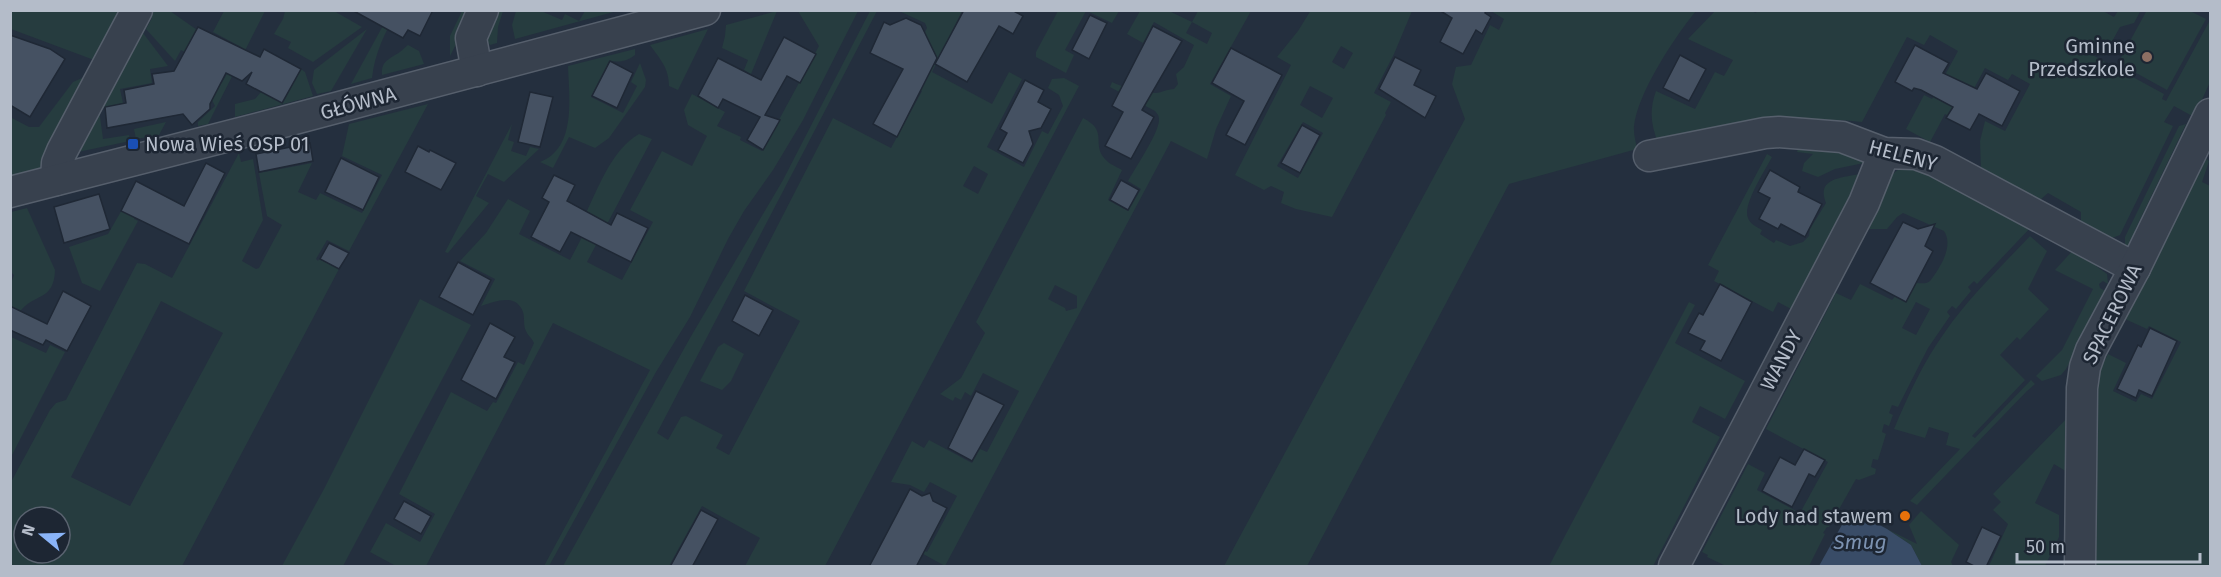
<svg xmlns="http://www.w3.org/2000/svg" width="2221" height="577" font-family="'Fira Sans',sans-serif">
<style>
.green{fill:#263c3f;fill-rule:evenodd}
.water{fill:#394c67}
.building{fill:#455162;stroke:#1f2835;stroke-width:1.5}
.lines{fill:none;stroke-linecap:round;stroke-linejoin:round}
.minor-casing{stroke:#565f6c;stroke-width:33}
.minor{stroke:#38414e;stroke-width:30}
.education-dot{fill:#8d6e63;stroke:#1d2633;stroke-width:2}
.transit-dot{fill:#1a4fb4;stroke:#1d2633;stroke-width:2}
.food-dot{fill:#e8710a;stroke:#1d2633;stroke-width:2}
.labels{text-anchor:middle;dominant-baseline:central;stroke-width:5;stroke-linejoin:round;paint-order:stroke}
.poi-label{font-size:20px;fill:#b4bcc9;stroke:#1d2633;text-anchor:end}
.street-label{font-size:20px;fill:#b4bcc9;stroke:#1d2633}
.water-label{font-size:21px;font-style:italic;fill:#7c92b1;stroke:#1d2633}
</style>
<rect width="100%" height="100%" fill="#242f3e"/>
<g class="green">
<path d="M1311,10L1412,11L1394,54L1374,93L1391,102L1385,113L1386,115L1332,217L1296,209L1281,203L1284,192L1271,186L1264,190L1235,175L1291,65L1277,57L1298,31ZM1341,46L1353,53L1344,69L1332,62ZM1310,86L1333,98L1322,118L1300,105ZM1303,122L1323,133L1298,178L1277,166Z"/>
<path d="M1757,10H2101L2114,17L2118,11L2141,10L2134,23L2120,27L2104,56L2078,42L2076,46L2164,94L2162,99L2166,101L2210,20V82L2194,117L2174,106L2164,122L2173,126L2120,235L2112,238L2081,221V212L2048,193L2040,200L1981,169L1980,141L1985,121L2005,131L2030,84L2012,74L2008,80L1985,68L1957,120L1945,114L1930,142L1906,129L1924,95L1932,99L1958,51L1930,35L1924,45L1907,37L1862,122L1841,120V124L1658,143C1651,125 1649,110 1656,91L1695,109L1715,72L1724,76L1733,60L1688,39L1715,11H1751L1756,13Z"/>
<polygon points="2147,10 2190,11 2206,19 2167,90 2118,63"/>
<polygon points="10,11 121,11 94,60 11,29"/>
<polygon points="151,11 170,11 207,37 196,58 181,50 175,61 146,29 152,18"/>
<polygon points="224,11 265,11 208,124 198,126 198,122 215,106 211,98 223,81 241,47 213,32"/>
<polygon points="285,11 334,11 362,27 313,62 288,48 291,42 274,34 283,19"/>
<path d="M391,11H397C385,33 375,52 372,78L351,84Z"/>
<polygon points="462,11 473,11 450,56 450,36"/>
<polygon points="495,11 503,11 498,27 497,43 490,45 482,35"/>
<polygon points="516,11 541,11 562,20 565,14 579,21 585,11 617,11 515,39 512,25"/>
<polygon points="777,11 751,74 744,70 748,60 722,48 725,36 726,25"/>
<path d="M798,11H858L803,120L773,170L744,211L728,239L690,317L656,372L549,566H544L650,370L553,323L426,566H396L370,552L386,523L420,542L435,514L399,494L451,392L487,411L493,402L496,403L518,362L524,365L534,343C532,338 528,336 526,331C523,326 525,318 523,312C516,293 496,301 481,306L495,279L460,261L486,233L508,199L530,211L519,234L570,260L591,220L584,217C598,189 611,150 639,134L652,139L587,262L622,280L653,222L630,210L662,151L692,166L707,136L688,125L684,110L692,94L725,112L717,126L741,137L740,140L762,151L819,46Z"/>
<path d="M870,11H877L657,433L668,440L681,417L686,416L723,435L716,448L729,455L800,321L744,291L833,118L891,148L922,91L901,80L927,28L925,23L899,11H962L932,72L992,104L1009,72L1022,79L987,147L1024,167L1042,131L1048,134L1063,106L1059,95L1048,88L1052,79L1064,78L1079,86L825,566H745L760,538L702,506L669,566H563L690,338L783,180ZM974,166L988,174L978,194L963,186Z"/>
<polygon points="1058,11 1086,11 1065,50 1074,55 1066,73 1036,57 1036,52"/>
<polygon points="1087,11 1119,10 1119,11 1112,23"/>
<path d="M1140,11H1169L1192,22L1198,11H1251L1210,84L1231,96L1216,129L1207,159L1171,141L945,566L916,550L918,548L927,552L957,496L930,482L924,492L910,485L891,482L912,441L924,448L929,440L972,463L980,449L987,452L1019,391L983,373L971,396L965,392L961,400L955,397L953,401L940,394L961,378L985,333L976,322L1083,118C1109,131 1091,144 1105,159C1109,164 1117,167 1122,170L1108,200L1128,211L1141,189L1128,181C1135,168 1159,133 1159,120C1159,115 1158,115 1155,111L1110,87L1112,82C1125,88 1140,92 1155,93C1161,93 1167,89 1174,89L1178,84L1176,74L1184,67L1194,45L1154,22L1143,43L1127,34ZM1192,22L1212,33L1207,44L1186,33ZM1055,285L1077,296V308L1066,311L1065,308L1048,299Z"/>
<path d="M1491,11H1696C1676,35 1634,98 1634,130C1634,136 1636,143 1637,149L1509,184L1307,566H1224L1465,119L1452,84L1456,67L1471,65L1490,25L1499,30L1504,19Z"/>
<polygon points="140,29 168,66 150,69 152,83 120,89 123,103 99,109 103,139 129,135 130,141 78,152 75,150"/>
<polygon points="367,29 331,91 317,94 312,83 314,70"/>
<path d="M708,29L678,90L669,86C669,68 660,59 650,45Z"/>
<path d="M408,45L419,51L424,64L382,75C381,63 386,61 395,55C400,53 404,48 408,45Z"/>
<path d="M635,49V55C626,62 619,62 609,61L591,97L623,113L637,86L631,82L640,63L646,80L645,87L609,138L595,148L569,137L553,168L540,162C577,148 569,97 568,66Z"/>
<polygon points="301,69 305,72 313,96 235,117 235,104 255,99 261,92 283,103"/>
<polygon points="82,78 87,79 85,88 40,169 11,179 10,117 29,127 39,127 73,82"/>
<path d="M428,104L349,251L327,240L316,259L318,261L319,259L339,269L182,566H11V482L50,410L56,403L66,400L137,263L145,264L172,278L239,153L241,162L253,159L263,220L242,261L256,269L259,268L282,225L267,216L259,173L312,163L298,192L316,200L320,193L362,213L382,175L342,156L349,124ZM161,301L223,333L130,506L71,477ZM24,517H60V553H24Z"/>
<polygon points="166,122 159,135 136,139 134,129"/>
<polygon points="512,124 508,140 514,142 511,151 526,156 530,147 539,149 504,182 488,174 476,196 489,203 448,253 445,252"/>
<polygon points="2186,124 2135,230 2140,240 2125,248 2125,237 2179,126"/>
<path d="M1800,143C1819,145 1856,142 1864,163L1835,169L1818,177L1802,171L1804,163L1813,154L1797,152Z"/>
<path d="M1767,154L1772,157C1766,169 1742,205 1748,218C1750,224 1757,227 1762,230L1760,234L1774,243L1776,240L1790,246L1803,242L1809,236L1810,229L1826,203C1815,176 1846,178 1864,173L1793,310L1778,302L1773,312L1714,281L1719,271L1708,265Z"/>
<polygon points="2203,156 2209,161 2202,182 2210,186 2210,566 2090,566 2093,383 2108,354 2126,363 2113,391 2136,402 2141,394 2152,399 2181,342 2149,326 2147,329 2125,319"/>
<path d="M1909,165L2033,225L1977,284L1974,281L1968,287L1971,291L1956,309L1952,306L1947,312L1950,316L1928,348L1898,407L1892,405L1889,413L1893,415L1889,426L1884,424L1882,432L1886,434L1878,460L1873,459L1871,467L1876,469L1875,474L1859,480L1856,479L1829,527H1827L1823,533L1825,534L1809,566H1726L1707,557L1708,555L1702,552L1748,464L1765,473L1757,490L1800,513L1828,462L1766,429L1836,293L1851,300L1860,284L1892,300C1897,294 1904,286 1911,284C1919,281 1923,286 1930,281C1940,268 1954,246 1944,231L1903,213L1897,217L1887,229H1870L1862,225C1874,203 1883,172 1909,165ZM1916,302L1930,309L1916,335L1902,328Z"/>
<path d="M27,208L55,270C54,300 37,293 22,309C17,315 14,324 11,332V283L14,275L11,272V212Z"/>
<polygon points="123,208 136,214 134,219 138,221 100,291 82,283 69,247 108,234"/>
<path d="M2030,236L2047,251L2028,289L2049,309L2020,340L2017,337L2000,355L2025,380L1972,436L1975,438L2031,380L2035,384L2027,391L1917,505L1910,501L1960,449L1946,445L1949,433L1929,427L1925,438L1894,429C1908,396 1923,362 1945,332C1969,297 2001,267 2030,236Z"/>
<polygon points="2076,247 2100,260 2096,266 2107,274 2108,284 2103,281 2099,284 2100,288 2105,291 2066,369 2061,375 2042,381 2036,376 2062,350 2093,289 2055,270"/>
<polygon points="420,299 471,325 343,566 282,566 324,489"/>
<polygon points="1689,302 1695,305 1675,343 1745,381 1725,419 1700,406 1692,422 1720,437 1653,566 1549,566"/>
<polygon points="11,337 46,353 50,345 65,352 11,457"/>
<polygon points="724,343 744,354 731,381 722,390 700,381 718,347"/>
<polygon points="2072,413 2069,473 2054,464 2035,503 2059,515 2059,537 2045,566 1989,566 2008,524 1993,510 2001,502 1993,494"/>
<polygon points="1921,511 1959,545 1951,562 1953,566 1922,566 1911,545 1887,529 1917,544 1909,525"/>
</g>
<polygon class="water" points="1851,513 1857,513 1887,529 1911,545 1922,566 1819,566 1848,514"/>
<g class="building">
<polygon points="352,10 433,10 420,36 408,30 403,38"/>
<polygon points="964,10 1012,10 1023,16 1013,34 999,26 967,82 935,64"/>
<polygon points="1439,10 1486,10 1485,13 1491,17 1482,34 1476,30 1463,54 1440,42 1452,18"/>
<polygon points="1090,15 1107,23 1089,59 1072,50"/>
<polygon points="906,18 921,25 937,58 897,137 873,124 903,69 870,53 884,22 890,25"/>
<polygon points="1153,26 1182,41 1142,110 1154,117 1131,159 1105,146 1123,112 1112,106"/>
<polygon points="198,27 260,57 264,49 301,69 282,103 246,84 252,72 242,81 226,73 210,104 210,109 192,125 183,114 107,128 105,107 126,103 124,90 154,84 152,74 174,71"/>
<polygon points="10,35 50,49 65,59 30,117 10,105"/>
<polygon points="784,37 816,54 800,83 787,76 765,115 780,120 763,150 747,140 760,117 723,99 718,108 698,96 718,58 761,80"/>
<polygon points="1915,45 1949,63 1943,73 1977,89 1986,73 2020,91 2002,126 1979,114 1970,130 1946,118 1953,107 1921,90 1914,88 1912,91 1895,82"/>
<polygon points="1231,48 1282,75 1245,145 1226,135 1244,101 1212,83"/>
<polygon points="1680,55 1706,69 1689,101 1663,88"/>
<polygon points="1395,57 1421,70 1414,85 1436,96 1425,118 1379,89"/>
<polygon points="610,61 633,73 617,108 592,96"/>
<polygon points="1025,80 1044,90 1038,102 1051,109 1041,128 1029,131 1033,144 1023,163 998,150 1007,133 1000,129"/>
<polygon points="530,92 553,97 540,147 518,142"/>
<polygon points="1302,125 1320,135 1300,173 1281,163"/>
<polygon points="310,143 313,161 259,172 256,154"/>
<polygon points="418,146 429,152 430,150 456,163 441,190 405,172"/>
<polygon points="341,158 379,177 363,210 325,192"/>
<polygon points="206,163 225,173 189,244 121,211 136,181 184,206"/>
<polygon points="1770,170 1800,187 1798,192 1822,204 1805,237 1781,224 1778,229 1759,219 1770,198 1758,192"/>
<polygon points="554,175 575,185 567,201 611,225 617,213 648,228 631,262 571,232 560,252 531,237 549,202 542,198"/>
<polygon points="1121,180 1139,190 1128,210 1110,200"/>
<polygon points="99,194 110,229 64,243 54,207"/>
<polygon points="1903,222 1918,229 1935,224 1925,246 1933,251 1906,302 1870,283"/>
<polygon points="329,243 349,253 339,269 320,259"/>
<polygon points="458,262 491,280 473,315 439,297"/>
<polygon points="1720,284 1752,302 1721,361 1700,350 1705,341 1688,333 1699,313 1703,315"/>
<polygon points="63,291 91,306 67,351 46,340 43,345 10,330 10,306 47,324"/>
<polygon points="745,295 773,310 759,336 732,321"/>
<polygon points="490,323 515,337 504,357 515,362 496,399 461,380"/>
<polygon points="2150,328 2177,341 2152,396 2139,390 2136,398 2117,389 2138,345 2141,347"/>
<polygon points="976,391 1004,405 972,461 948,448"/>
<polygon points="1804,449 1825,460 1815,477 1809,474 1792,507 1762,491 1780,457 1795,465"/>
<polygon points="910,489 922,496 930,493 933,501 947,508 916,567 869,567"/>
<polygon points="404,501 431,516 421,534 394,519"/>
<polygon points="701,510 718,519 692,567 670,567"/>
<polygon points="1982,527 2001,536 1986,567 1976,567 1966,562"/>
</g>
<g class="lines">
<g class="minor-casing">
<g id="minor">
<polyline points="477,71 471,38 483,10"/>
<polyline points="1649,156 1765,133 1779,132 1842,137 1884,153 1916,154 1935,161 2135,268"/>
<polyline points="56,180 57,163 62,151 137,10"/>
<polyline points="10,192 283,122 705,10"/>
<polyline points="1674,566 1864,203 1884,153"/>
<polyline points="2080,566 2082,388 2085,367 2091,350 2135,268 2210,114"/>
</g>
</g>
<use href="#minor" class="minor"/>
</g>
<circle class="education-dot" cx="2147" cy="57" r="6"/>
<rect class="transit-dot" x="127" y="138" width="12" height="12" rx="3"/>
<circle class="food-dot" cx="1905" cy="516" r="6"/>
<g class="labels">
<g class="poi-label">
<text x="2135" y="46">Gminne<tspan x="2135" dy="23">Przedszkole</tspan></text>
<text x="145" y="144" text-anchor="start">Nowa Wieś OSP 01</text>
<text x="1893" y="516">Lody nad stawem</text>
</g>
<g class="street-label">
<text transform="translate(358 103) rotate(-15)">GŁÓWNA</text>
<text transform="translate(1903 155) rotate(15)">HELENY</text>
<text transform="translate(2112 314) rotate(-64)">SPACEROWA</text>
<text transform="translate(1781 360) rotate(-62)">WANDY</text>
</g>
<g class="water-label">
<text x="1860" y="542">Smug</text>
</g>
</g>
<rect width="2221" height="577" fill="none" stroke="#b4bcc9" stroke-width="24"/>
<g transform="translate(42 535) rotate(289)"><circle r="28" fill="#1d2633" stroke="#59626f" stroke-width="1.5"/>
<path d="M0-4.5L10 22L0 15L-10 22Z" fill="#8ab4f8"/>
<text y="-9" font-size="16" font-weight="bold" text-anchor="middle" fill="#b4bcc9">N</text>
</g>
<path d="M2017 553v9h183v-9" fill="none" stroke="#b4bcc9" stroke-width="3"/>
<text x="2026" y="553" font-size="18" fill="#b4bcc9" stroke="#1d2633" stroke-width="4.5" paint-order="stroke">50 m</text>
</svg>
